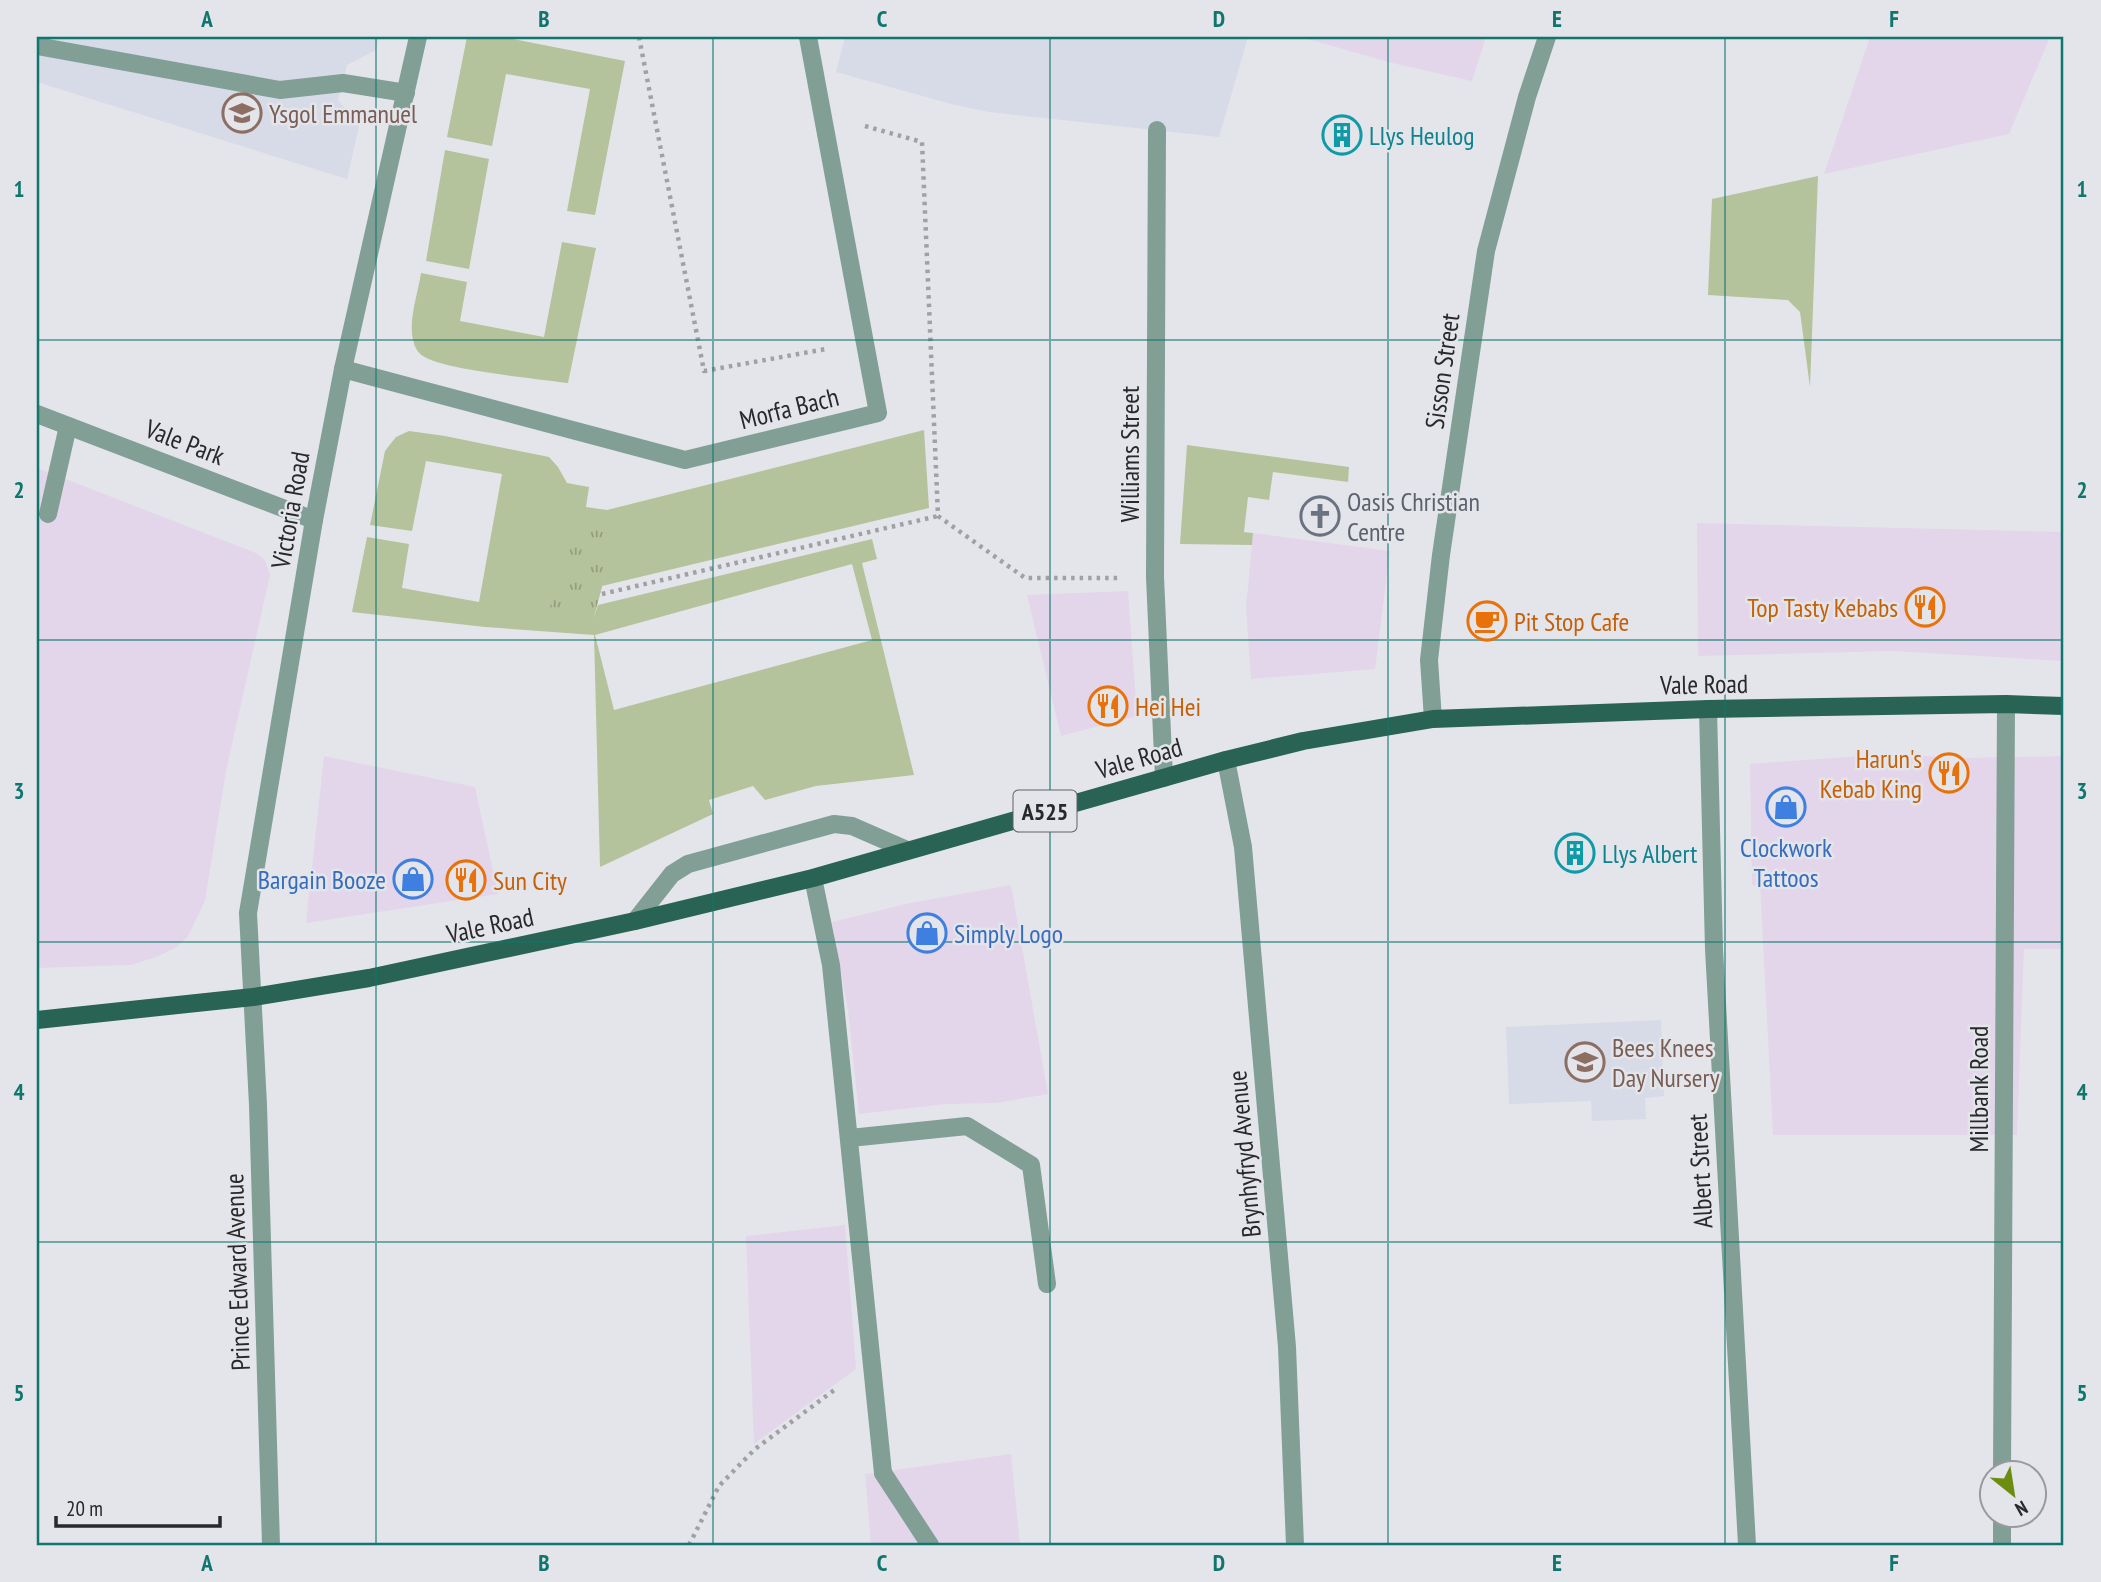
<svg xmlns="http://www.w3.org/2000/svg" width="2101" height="1582" font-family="'PT Sans Narrow',sans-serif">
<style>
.commercial{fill:#e3d6ea}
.built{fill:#d7dae7}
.green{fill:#b4c39c;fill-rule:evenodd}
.park{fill:url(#park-tufts)}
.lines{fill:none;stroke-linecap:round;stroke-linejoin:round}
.path{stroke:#a0a1a5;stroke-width:4.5;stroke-dasharray:3.5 5;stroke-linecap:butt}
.lane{stroke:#819f95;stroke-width:18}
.street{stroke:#819f95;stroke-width:18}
.primary{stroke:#286353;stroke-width:18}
.grid{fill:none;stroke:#0f766e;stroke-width:2;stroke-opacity:0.55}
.labels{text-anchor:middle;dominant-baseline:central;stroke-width:5;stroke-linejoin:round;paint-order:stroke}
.shield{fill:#e4e5ea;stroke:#616164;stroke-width:2}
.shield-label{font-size:24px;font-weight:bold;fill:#29292b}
.education-label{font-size:26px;fill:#785e54;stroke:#e4e5ea;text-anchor:start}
.culture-label{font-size:26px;fill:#0d838f;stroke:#e4e5ea;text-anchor:start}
.street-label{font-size:26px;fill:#29292b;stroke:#e4e5ea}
.worship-label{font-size:26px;fill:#5b616d;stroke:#e4e5ea;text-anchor:start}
.food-label{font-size:26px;fill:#c56008;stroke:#e4e5ea;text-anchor:start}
.shop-label{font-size:26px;fill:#366cbe;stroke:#e4e5ea}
.neatline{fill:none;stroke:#0f766e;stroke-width:2.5}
.grid-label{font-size:23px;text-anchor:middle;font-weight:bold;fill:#0f766e}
</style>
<defs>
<pattern id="park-tufts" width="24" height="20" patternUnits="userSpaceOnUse" patternTransform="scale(1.75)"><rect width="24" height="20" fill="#b4c39c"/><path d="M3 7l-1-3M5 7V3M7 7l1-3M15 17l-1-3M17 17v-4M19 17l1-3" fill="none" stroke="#929e7f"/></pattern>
</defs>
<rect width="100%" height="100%" fill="#e4e5ea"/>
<g class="commercial">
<polygon points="1301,37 1486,37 1472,81 1392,63"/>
<polygon points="1870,37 2050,37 2009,134 1824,174"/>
<polygon points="37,468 256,553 265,560 270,575 226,771 205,901 187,938 175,948 159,956 131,965 37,968"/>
<polygon points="1697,523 2064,532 2064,661 1893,651 1698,656"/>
<polygon points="1253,533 1390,551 1375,669 1251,679 1246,608"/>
<polygon points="1128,591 1137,716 1061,736 1027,595"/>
<polygon points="1888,754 1963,758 2064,756 2064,949 2024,949 2017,1135 1773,1135 1760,885 1752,885 1750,764"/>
<polygon points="324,756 475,787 498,894 306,923"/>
<polygon points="1011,885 1048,1094 996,1103 946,1104 859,1114 848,1011 832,922 910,903"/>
<polygon points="845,1225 856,1369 754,1444 746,1236"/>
<polygon points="1011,1454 1020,1545 871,1545 865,1474"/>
</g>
<g class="built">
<polygon points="37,37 379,37 376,50 347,65 338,100 359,126 347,179 37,82"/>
<polygon points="845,37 1248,37 1219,137 989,112 955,105 836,72"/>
<polygon points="1661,1020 1664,1096 1645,1098 1646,1119 1592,1121 1591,1101 1509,1104 1506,1027"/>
</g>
<g class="green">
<polygon points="467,37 503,37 625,61 595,215 567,211 590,89 506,74 492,146 447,137"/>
<polygon points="445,150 489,159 469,269 426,261"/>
<polygon points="1818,176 1810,387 1800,312 1788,300 1708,295 1712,199"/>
<path d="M562,242L596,248L568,383C540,379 443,370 423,356C419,354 415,348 414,343C407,323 418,294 421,273L467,282L460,321L544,337Z"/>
<path d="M924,430L929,508L602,586L616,534L593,620L598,605L872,539L877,559L862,563L914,775L816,786L765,800L753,786L709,800L713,814L600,867L594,635L485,627L352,612L367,537L409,544L402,588L479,602L502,474L426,461L412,531L370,525L385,451L396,437L409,431L445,436L549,457L558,467L567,483L589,487L586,507L607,510ZM852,564L872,640L614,710L595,635Z"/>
<polygon points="1187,445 1349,467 1348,482 1273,472 1269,500 1248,497 1244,532 1253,533 1252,545 1180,544"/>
</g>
<polygon class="park" points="572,526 616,534 593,620 549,611"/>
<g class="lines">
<g class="path">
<polyline points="639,37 704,371 826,349"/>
<polyline points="865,126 922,142 938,516 1025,578 1119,578"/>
<polyline points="602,594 938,516"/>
<polyline points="689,1545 719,1486 755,1449 837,1388"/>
</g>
<g class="lane">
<polyline points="37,46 280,90 343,83 406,93"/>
<polyline points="48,514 68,426"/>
<polyline points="635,921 672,874 688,864 834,824 852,826 907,850"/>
<polyline points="850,1138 967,1126 1031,1165 1047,1284"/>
<polyline points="883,1473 930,1545"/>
</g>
<g class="street">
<polyline points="1157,130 1155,577 1164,778"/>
<polyline points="343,369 685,460 878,413 808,37"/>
<polyline points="37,414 314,520"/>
<polyline points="1708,709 1714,949 1747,1545"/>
<polyline points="1433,719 1429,660 1441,555 1486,251 1527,97 1547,37"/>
<polyline points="1226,760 1243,847 1287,1347 1295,1545"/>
<polyline points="813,878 831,965 883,1473"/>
<polyline points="2002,1474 2006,704"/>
<polyline points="271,1545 258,1105 248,913 314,520 343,369 418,37"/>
<polyline points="2002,1545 2002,1516"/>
</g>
<polyline class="primary" points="37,1020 253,997 369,978 635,921 813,878 1226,760 1303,741 1433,719 1708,709 2006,704 2064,706"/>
</g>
<path class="grid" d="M376,37V1545M713,37V1545M1050,37V1545M1388,37V1545M1725,37V1545M37,340H2064M37,640H2064M37,942H2064M37,1242H2064"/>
<defs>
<g id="school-ring" transform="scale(2.0125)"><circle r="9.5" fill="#e4e5ea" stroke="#8d6e63" stroke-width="1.5"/><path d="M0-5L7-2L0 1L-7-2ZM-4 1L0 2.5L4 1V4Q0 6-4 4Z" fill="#8d6e63"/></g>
<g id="building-ring" transform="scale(2.0125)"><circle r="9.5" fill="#e4e5ea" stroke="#0f9aa8" stroke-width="1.5"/><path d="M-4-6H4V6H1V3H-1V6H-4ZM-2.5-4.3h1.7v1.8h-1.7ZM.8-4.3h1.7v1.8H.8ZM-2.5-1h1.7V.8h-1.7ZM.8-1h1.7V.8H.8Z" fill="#0f9aa8"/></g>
<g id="church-ring" transform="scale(2.0125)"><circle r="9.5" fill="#e4e5ea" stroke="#6b7280" stroke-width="1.5"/><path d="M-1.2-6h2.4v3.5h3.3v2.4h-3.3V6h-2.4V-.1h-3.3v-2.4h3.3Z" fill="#6b7280"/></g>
<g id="restaurant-ring" transform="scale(2.0125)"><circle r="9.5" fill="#e4e5ea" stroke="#e8710a" stroke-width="1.5"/><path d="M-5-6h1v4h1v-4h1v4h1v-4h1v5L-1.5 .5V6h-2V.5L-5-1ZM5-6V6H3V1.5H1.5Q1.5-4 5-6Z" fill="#e8710a"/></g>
<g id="cafe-ring" transform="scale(2.0125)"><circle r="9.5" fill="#e4e5ea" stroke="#e8710a" stroke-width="1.5"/><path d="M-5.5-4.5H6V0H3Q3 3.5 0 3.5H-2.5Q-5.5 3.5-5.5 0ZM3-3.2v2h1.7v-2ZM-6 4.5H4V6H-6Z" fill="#e8710a"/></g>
<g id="shop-ring" transform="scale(2.0125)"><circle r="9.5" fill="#e4e5ea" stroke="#3f7fe0" stroke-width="1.5"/><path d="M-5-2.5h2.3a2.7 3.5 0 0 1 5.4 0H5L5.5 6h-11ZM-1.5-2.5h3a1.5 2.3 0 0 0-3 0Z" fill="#3f7fe0"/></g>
</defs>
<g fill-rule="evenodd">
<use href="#school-ring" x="242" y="113"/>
<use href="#building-ring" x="1342" y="135"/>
<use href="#church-ring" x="1320" y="516"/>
<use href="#restaurant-ring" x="1925" y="607"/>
<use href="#cafe-ring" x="1487" y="621"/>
<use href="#restaurant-ring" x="1108" y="706"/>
<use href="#restaurant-ring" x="1949" y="773"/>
<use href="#shop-ring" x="1786" y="807"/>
<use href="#building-ring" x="1575" y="853"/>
<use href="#shop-ring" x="413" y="879"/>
<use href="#restaurant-ring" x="466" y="880"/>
<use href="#shop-ring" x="927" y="933"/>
<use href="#school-ring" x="1585" y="1062"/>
</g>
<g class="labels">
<rect class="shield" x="1013.5" y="790.5" width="63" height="41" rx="5"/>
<g class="shield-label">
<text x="1045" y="811">A525</text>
</g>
<g class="education-label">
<text x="269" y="113">Ysgol Emmanuel</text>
<text x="1612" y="1047">Bees Knees<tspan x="1612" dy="30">Day Nursery</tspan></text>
</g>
<g class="culture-label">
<text x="1369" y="135">Llys Heulog</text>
<text x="1602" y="853">Llys Albert</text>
</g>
<g class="street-label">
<text transform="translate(1442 371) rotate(-82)">Sisson Street</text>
<text transform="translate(789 408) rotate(-14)">Morfa Bach</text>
<text transform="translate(185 442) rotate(21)">Vale Park</text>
<text transform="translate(1129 454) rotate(-90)">Williams Street</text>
<text transform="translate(290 510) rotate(-80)">Victoria Road</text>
<text transform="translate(1704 684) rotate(-1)">Vale Road</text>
<text transform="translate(1139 758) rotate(-16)">Vale Road</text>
<text transform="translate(490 925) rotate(-12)">Vale Road</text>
<text transform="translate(1978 1089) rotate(-90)">Millbank Road</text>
<text transform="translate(1244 1154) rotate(-95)">Brynhyfryd Avenue</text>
<text transform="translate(1700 1171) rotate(-93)">Albert Street</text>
<text transform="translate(237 1272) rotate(-92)">Prince Edward Avenue</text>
</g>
<g class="worship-label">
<text x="1347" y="501">Oasis Christian<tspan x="1347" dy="30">Centre</tspan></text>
</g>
<g class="food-label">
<text x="1898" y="607" text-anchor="end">Top Tasty Kebabs</text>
<text x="1514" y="621">Pit Stop Cafe</text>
<text x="1135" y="706">Hei Hei</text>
<text x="1922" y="758" text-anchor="end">Harun's<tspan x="1922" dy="30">Kebab King</tspan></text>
<text x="493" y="880">Sun City</text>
</g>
<g class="shop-label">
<text x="1786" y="847">Clockwork<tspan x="1786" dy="30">Tattoos</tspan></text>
<text x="386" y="879" text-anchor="end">Bargain Booze</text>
<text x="954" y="933" text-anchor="start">Simply Logo</text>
</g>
</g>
<rect width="2101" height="1582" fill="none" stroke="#e4e5ea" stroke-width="77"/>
<g transform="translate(2013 1494) rotate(150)"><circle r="33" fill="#e4e5ea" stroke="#999a9e" stroke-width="2"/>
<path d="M0-5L12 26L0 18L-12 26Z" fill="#6d8d10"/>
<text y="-10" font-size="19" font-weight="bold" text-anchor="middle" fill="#29292b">N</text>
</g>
<path d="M56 1516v10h164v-10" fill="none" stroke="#29292b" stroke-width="3.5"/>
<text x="66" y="1516" font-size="21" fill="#29292b" stroke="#e4e5ea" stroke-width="5" paint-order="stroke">20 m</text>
<rect x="38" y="38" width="2024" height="1506" class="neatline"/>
<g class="grid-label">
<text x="207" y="27">A</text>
<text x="544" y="27">B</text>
<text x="882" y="27">C</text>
<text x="1219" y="27">D</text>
<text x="1557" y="27">E</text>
<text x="1894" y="27">F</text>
<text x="19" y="197">1</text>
<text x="2082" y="197">1</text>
<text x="19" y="498">2</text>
<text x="2082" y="498">2</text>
<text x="19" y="799">3</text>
<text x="2082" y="799">3</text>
<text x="19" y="1100">4</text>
<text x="2082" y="1100">4</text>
<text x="19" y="1401">5</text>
<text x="2082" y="1401">5</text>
<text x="207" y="1571">A</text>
<text x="544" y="1571">B</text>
<text x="882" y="1571">C</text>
<text x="1219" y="1571">D</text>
<text x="1557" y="1571">E</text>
<text x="1894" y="1571">F</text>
</g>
</svg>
